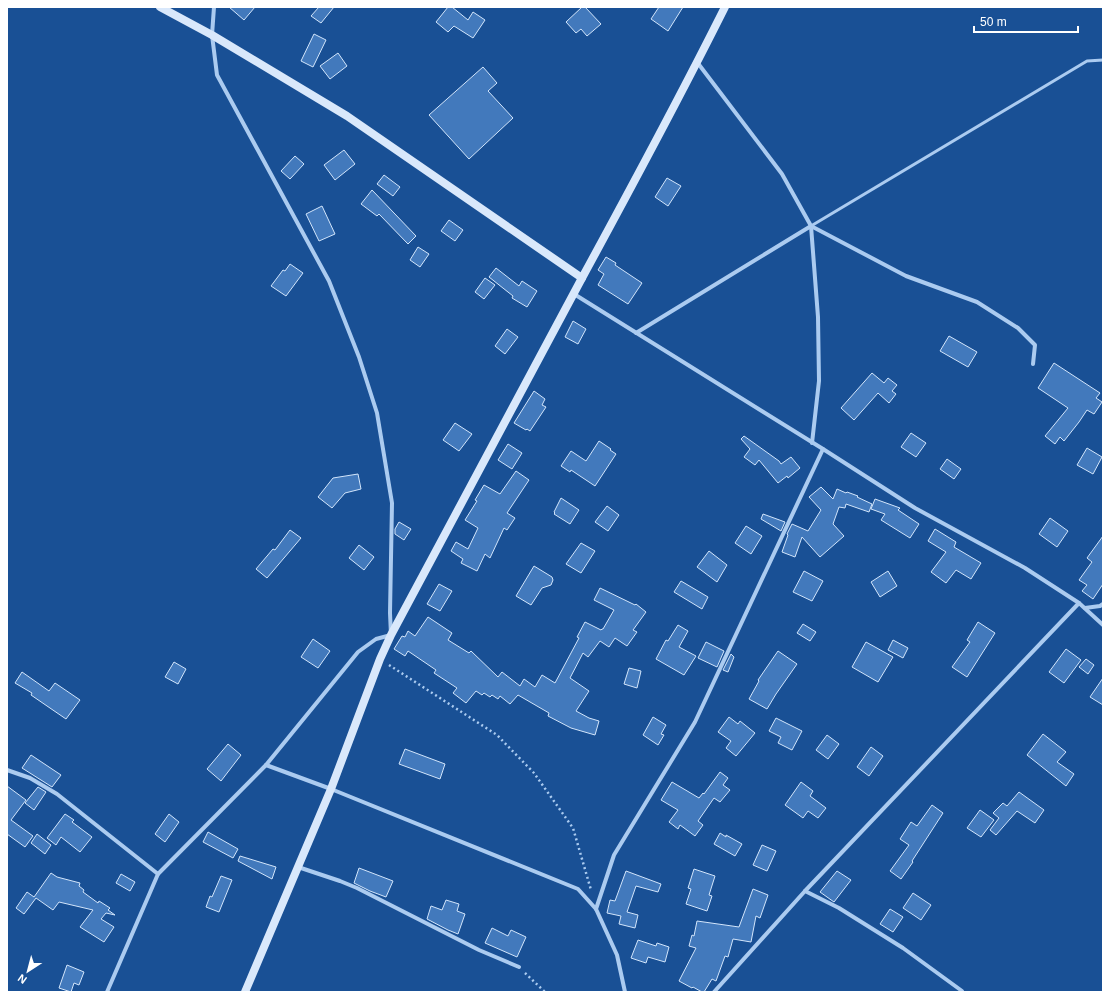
<svg xmlns="http://www.w3.org/2000/svg" width="1110" height="999" font-family="Arial,sans-serif">
<style>
.building{fill:#4279bc;stroke:#d2e5fb}
.lines{fill:none;stroke-linecap:round;stroke-linejoin:round}
.path{stroke:#abcbf0;stroke-width:2.5;stroke-dasharray:2 3;stroke-linecap:butt}
.lane{stroke:#abcbf0;stroke-width:3}
.street{stroke:#abcbf0;stroke-width:4}
.secondary{stroke:#d9e8fb;stroke-width:8}
</style>
<rect width="100%" height="100%" fill="#195095"/>
<g class="building">
<polygon points="229,7 255,7 244,20"/>
<polygon points="319,7 334,7 321,23 311,16"/>
<polygon points="448,7 452,7 468,20 473,12 485,20 473,38 454,26 448,32 436,22"/>
<polygon points="582,7 585,7 601,24 587,36 581,29 576,33 566,22"/>
<polygon points="659,7 683,7 668,31 651,19"/>
<polygon points="314,34 326,40 313,67 301,61"/>
<polygon points="338,53 347,66 330,79 320,66"/>
<polygon points="483,67 497,83 488,91 513,118 469,159 429,115"/>
<polygon points="344,150 355,164 335,180 324,165"/>
<polygon points="295,156 304,164 290,179 281,171"/>
<polygon points="384,175 400,187 393,196 377,184"/>
<polygon points="667,178 681,186 668,206 655,197"/>
<polygon points="372,190 416,236 408,244 379,214 377,216 361,204"/>
<polygon points="322,206 335,234 319,241 306,214"/>
<polygon points="449,220 463,230 455,241 441,231"/>
<polygon points="418,247 429,254 420,267 410,260"/>
<polygon points="606,257 616,263 615,265 642,283 628,304 598,285 604,274 598,270"/>
<polygon points="290,264 303,273 286,296 271,286 283,270 285,271"/>
<polygon points="496,268 519,286 522,281 537,291 527,307 512,298 513,296 489,277"/>
<polygon points="485,278 495,285 484,299 475,292"/>
<polygon points="573,321 586,329 578,344 565,337"/>
<polygon points="507,329 518,337 505,354 495,346"/>
<polygon points="949,336 977,352 968,367 940,351"/>
<polygon points="1054,363 1100,393 1096,398 1102,402 1094,414 1087,410 1079,422 1064,441 1060,437 1055,444 1045,436 1068,408 1038,388"/>
<polygon points="872,373 884,383 888,378 897,385 892,391 896,394 889,403 878,393 854,420 841,408"/>
<polygon points="534,391 545,399 542,405 546,407 530,431 527,429 526,430 514,423"/>
<polygon points="455,423 472,434 459,451 443,440"/>
<polygon points="911,433 926,443 916,457 901,447"/>
<polygon points="744,436 779,461 781,464 791,457 800,468 788,478 787,476 778,483 759,460 755,465 744,457 750,449 741,439"/>
<polygon points="599,441 611,449 610,450 616,454 595,486 571,470 570,472 561,466 571,451 586,461"/>
<polygon points="508,444 522,453 512,469 498,460"/>
<polygon points="1087,448 1102,457 1093,474 1077,465"/>
<polygon points="947,459 961,469 954,479 940,469"/>
<polygon points="516,471 529,480 507,513 515,518 507,530 504,528 490,558 485,554 477,571 461,563 463,559 451,551 456,542 468,549 478,528 465,520 477,501 475,500 484,485 500,494"/>
<polygon points="358,474 361,489 345,493 332,508 318,497 333,478"/>
<polygon points="821,487 833,499 837,489 846,493 847,492 858,496 857,497 872,504 869,512 846,504 845,508 839,507 833,524 844,536 820,557 802,537 795,557 782,552 788,535 787,534 792,524 808,531 821,510 809,497"/>
<polygon points="561,498 579,510 570,524 554,514 555,513 554,512"/>
<polygon points="875,499 900,508 898,510 919,524 910,538 881,520 885,514 871,509"/>
<polygon points="607,506 619,515 608,531 595,522"/>
<polygon points="763,514 785,522 781,531 761,519"/>
<polygon points="1050,518 1068,531 1057,547 1039,534"/>
<polygon points="399,522 411,529 404,540 395,534 395,529"/>
<polygon points="746,526 762,536 751,554 735,543"/>
<polygon points="935,529 956,542 954,547 981,563 971,579 956,570 946,583 931,572 946,552 928,541"/>
<polygon points="290,530 301,538 267,578 256,569 273,549 275,550"/>
<polygon points="1103,536 1103,584 1093,599 1082,591 1087,585 1079,580 1092,562 1087,558"/>
<polygon points="581,543 595,551 581,573 566,564"/>
<polygon points="359,545 374,557 364,570 349,558"/>
<polygon points="709,551 727,565 717,582 697,567"/>
<polygon points="534,566 552,577 553,580 551,585 542,588 531,605 516,596"/>
<polygon points="804,571 823,581 812,601 793,592"/>
<polygon points="888,571 897,586 880,597 871,582"/>
<polygon points="681,581 708,597 702,609 674,592"/>
<polygon points="439,584 452,591 440,611 427,604"/>
<polygon points="600,588 635,605 636,604 646,612 633,630 637,632 627,646 615,638 609,647 600,641 588,657 583,653 570,678 589,691 576,711 589,718 599,721 595,735 571,728 548,716 549,713 518,695 510,704 500,696 498,699 492,695 490,697 484,693 482,695 476,691 466,703 453,693 457,688 434,673 436,670 408,651 405,656 394,649 402,636 405,637 408,631 415,636 428,617 452,633 448,640 469,653 471,651 498,677 502,672 520,686 524,679 535,687 542,675 555,683 579,638 577,637 585,622 601,630 602,629 603,629 614,610 594,600"/>
<polygon points="978,622 995,633 967,677 952,667 970,642 967,640"/>
<polygon points="803,624 816,632 810,641 797,633"/>
<polygon points="678,625 688,631 679,647 696,656 684,675 656,659 666,640 668,641"/>
<polygon points="313,639 330,651 318,668 301,657"/>
<polygon points="893,640 908,648 903,658 888,650"/>
<polygon points="706,642 724,651 717,667 698,658"/>
<polygon points="866,642 893,657 878,682 852,667"/>
<polygon points="1066,649 1081,660 1064,683 1049,672"/>
<polygon points="778,651 797,664 776,694 767,709 749,699 759,681 758,680"/>
<polygon points="731,654 734,657 728,672 723,670"/>
<polygon points="1086,659 1094,665 1088,674 1079,667"/>
<polygon points="174,662 186,669 178,684 165,677"/>
<polygon points="629,668 641,671 637,688 624,684"/>
<polygon points="22,672 49,691 55,683 80,700 66,719 31,695 32,693 15,683"/>
<polygon points="1103,678 1103,705 1090,697"/>
<polygon points="653,717 666,725 661,734 664,735 658,745 643,735"/>
<polygon points="729,717 738,724 740,721 755,733 736,756 726,748 731,741 718,732"/>
<polygon points="776,718 802,731 792,750 778,743 781,737 769,731"/>
<polygon points="1043,734 1066,752 1057,762 1074,774 1066,786 1027,755"/>
<polygon points="827,735 839,744 828,759 816,750"/>
<polygon points="228,744 241,755 221,781 207,769"/>
<polygon points="871,747 883,756 869,776 857,767"/>
<polygon points="405,749 445,764 440,779 399,764"/>
<polygon points="31,755 61,775 52,787 22,768"/>
<polygon points="720,772 728,778 723,785 730,790 720,802 714,798 698,821 703,825 695,836 680,825 678,829 669,822 678,810 661,800 672,782 699,798 703,793 704,794"/>
<polygon points="801,782 813,791 810,796 826,808 818,818 808,811 803,818 785,805"/>
<polygon points="7,786 26,800 11,820 33,836 25,847 7,834"/>
<polygon points="38,787 46,792 34,810 25,803"/>
<polygon points="1019,792 1044,810 1035,823 1017,811 996,835 990,830 999,818 993,813 1003,803 1007,806"/>
<polygon points="932,805 943,813 912,861 913,862 901,879 890,871 909,845 900,839 911,822 917,826"/>
<polygon points="980,810 994,820 981,837 967,828"/>
<polygon points="65,814 74,820 72,822 92,837 80,852 61,837 56,845 47,838"/>
<polygon points="169,814 179,822 165,842 155,834"/>
<polygon points="208,832 238,849 233,858 203,842"/>
<polygon points="720,833 726,837 726,835 742,844 735,856 714,844"/>
<polygon points="37,834 51,845 45,854 31,843"/>
<polygon points="762,845 776,851 767,871 753,865"/>
<polygon points="240,856 276,867 272,879 238,861"/>
<polygon points="359,868 393,881 386,897 370,891 354,883"/>
<polygon points="694,869 715,876 709,895 712,896 707,911 686,904 691,889 688,888"/>
<polygon points="626,871 661,884 658,892 636,886 627,912 638,915 635,928 619,924 621,916 607,913 610,900 615,901"/>
<polygon points="837,871 851,880 834,902 820,892"/>
<polygon points="51,873 57,877 80,883 79,886 84,890 83,892 98,903 99,901 110,908 108,910 115,915 106,913 101,919 114,927 104,942 80,927 93,910 59,902 53,910 36,898 24,914 16,908 27,892 34,897"/>
<polygon points="121,874 135,882 130,891 116,883"/>
<polygon points="221,876 232,880 219,912 206,907 210,896 212,897"/>
<polygon points="753,889 768,895 760,918 756,916 751,942 733,939 728,957 725,956 716,981 712,979 704,992 702,992 693,987 692,988 679,981 696,948 689,946 692,935 694,936 697,921 739,927"/>
<polygon points="913,893 931,905 921,920 903,908"/>
<polygon points="446,900 459,904 457,911 465,914 458,934 448,930 427,919 431,906 442,910"/>
<polygon points="890,909 903,917 893,932 880,924"/>
<polygon points="492,928 508,936 511,930 526,937 517,957 485,943"/>
<polygon points="638,940 656,946 657,943 669,947 665,962 648,957 646,963 631,958"/>
<polygon points="67,965 84,972 79,985 74,983 71,992 59,988"/>
</g>
<g class="lines">
<g class="path">
<polyline points="389,665 497,735 534,773 573,828 591,890"/>
<polyline points="525,973 545,992"/>
</g>
<polyline class="lane" points="811,226 1087,61 1103,60"/>
<g class="street">
<polyline points="697,62 782,174 811,226 818,317 819,381 812,443"/>
<polyline points="574,294 823,449 915,508 1025,568 1079,603 1103,625"/>
<polyline points="636,333 811,226 906,276 977,302 1018,328 1035,345 1033,364"/>
<polyline points="1085,608 1100,606 1103,604"/>
<polyline points="266,765 331,789 578,889 596,909 617,955 625,992"/>
<polyline points="7,770 30,778 57,794 158,874"/>
<polyline points="298,867 340,881 357,888 479,950 519,967"/>
<polyline points="805,891 839,908 903,948 962,991"/>
<polyline points="596,909 614,855 695,722 823,449"/>
<polyline points="107,992 158,874 266,765 358,652 376,639 391,635 390,613 392,503 377,413 359,357 329,281 217,75 212,35 214,7"/>
<polyline points="714,992 805,891 1079,603"/>
</g>
<g class="secondary">
<polyline points="160,7 212,35 347,116 582,278 391,635 380,659 331,789 245,992"/>
<path d="M582,278C631,188 679,99 725,7"/>
</g>
</g>
<rect width="1110" height="999" fill="none" stroke="#ffffff" stroke-width="16"/>
<g transform="translate(28 971) rotate(216)" stroke="#195095" stroke-width="3" paint-order="stroke">
<path d="M0-3L7 15L0 10L-7 15Z" fill="#ffffff"/>
<text y="-6" font-size="11" font-weight="bold" text-anchor="middle" fill="#ffffff">N</text>
</g>
<path d="M974 26v6h104v-6" fill="none" stroke="#ffffff" stroke-width="2"/>
<text x="980" y="26" font-size="12" fill="#ffffff" stroke="#195095" stroke-width="3" paint-order="stroke">50 m</text>
</svg>
